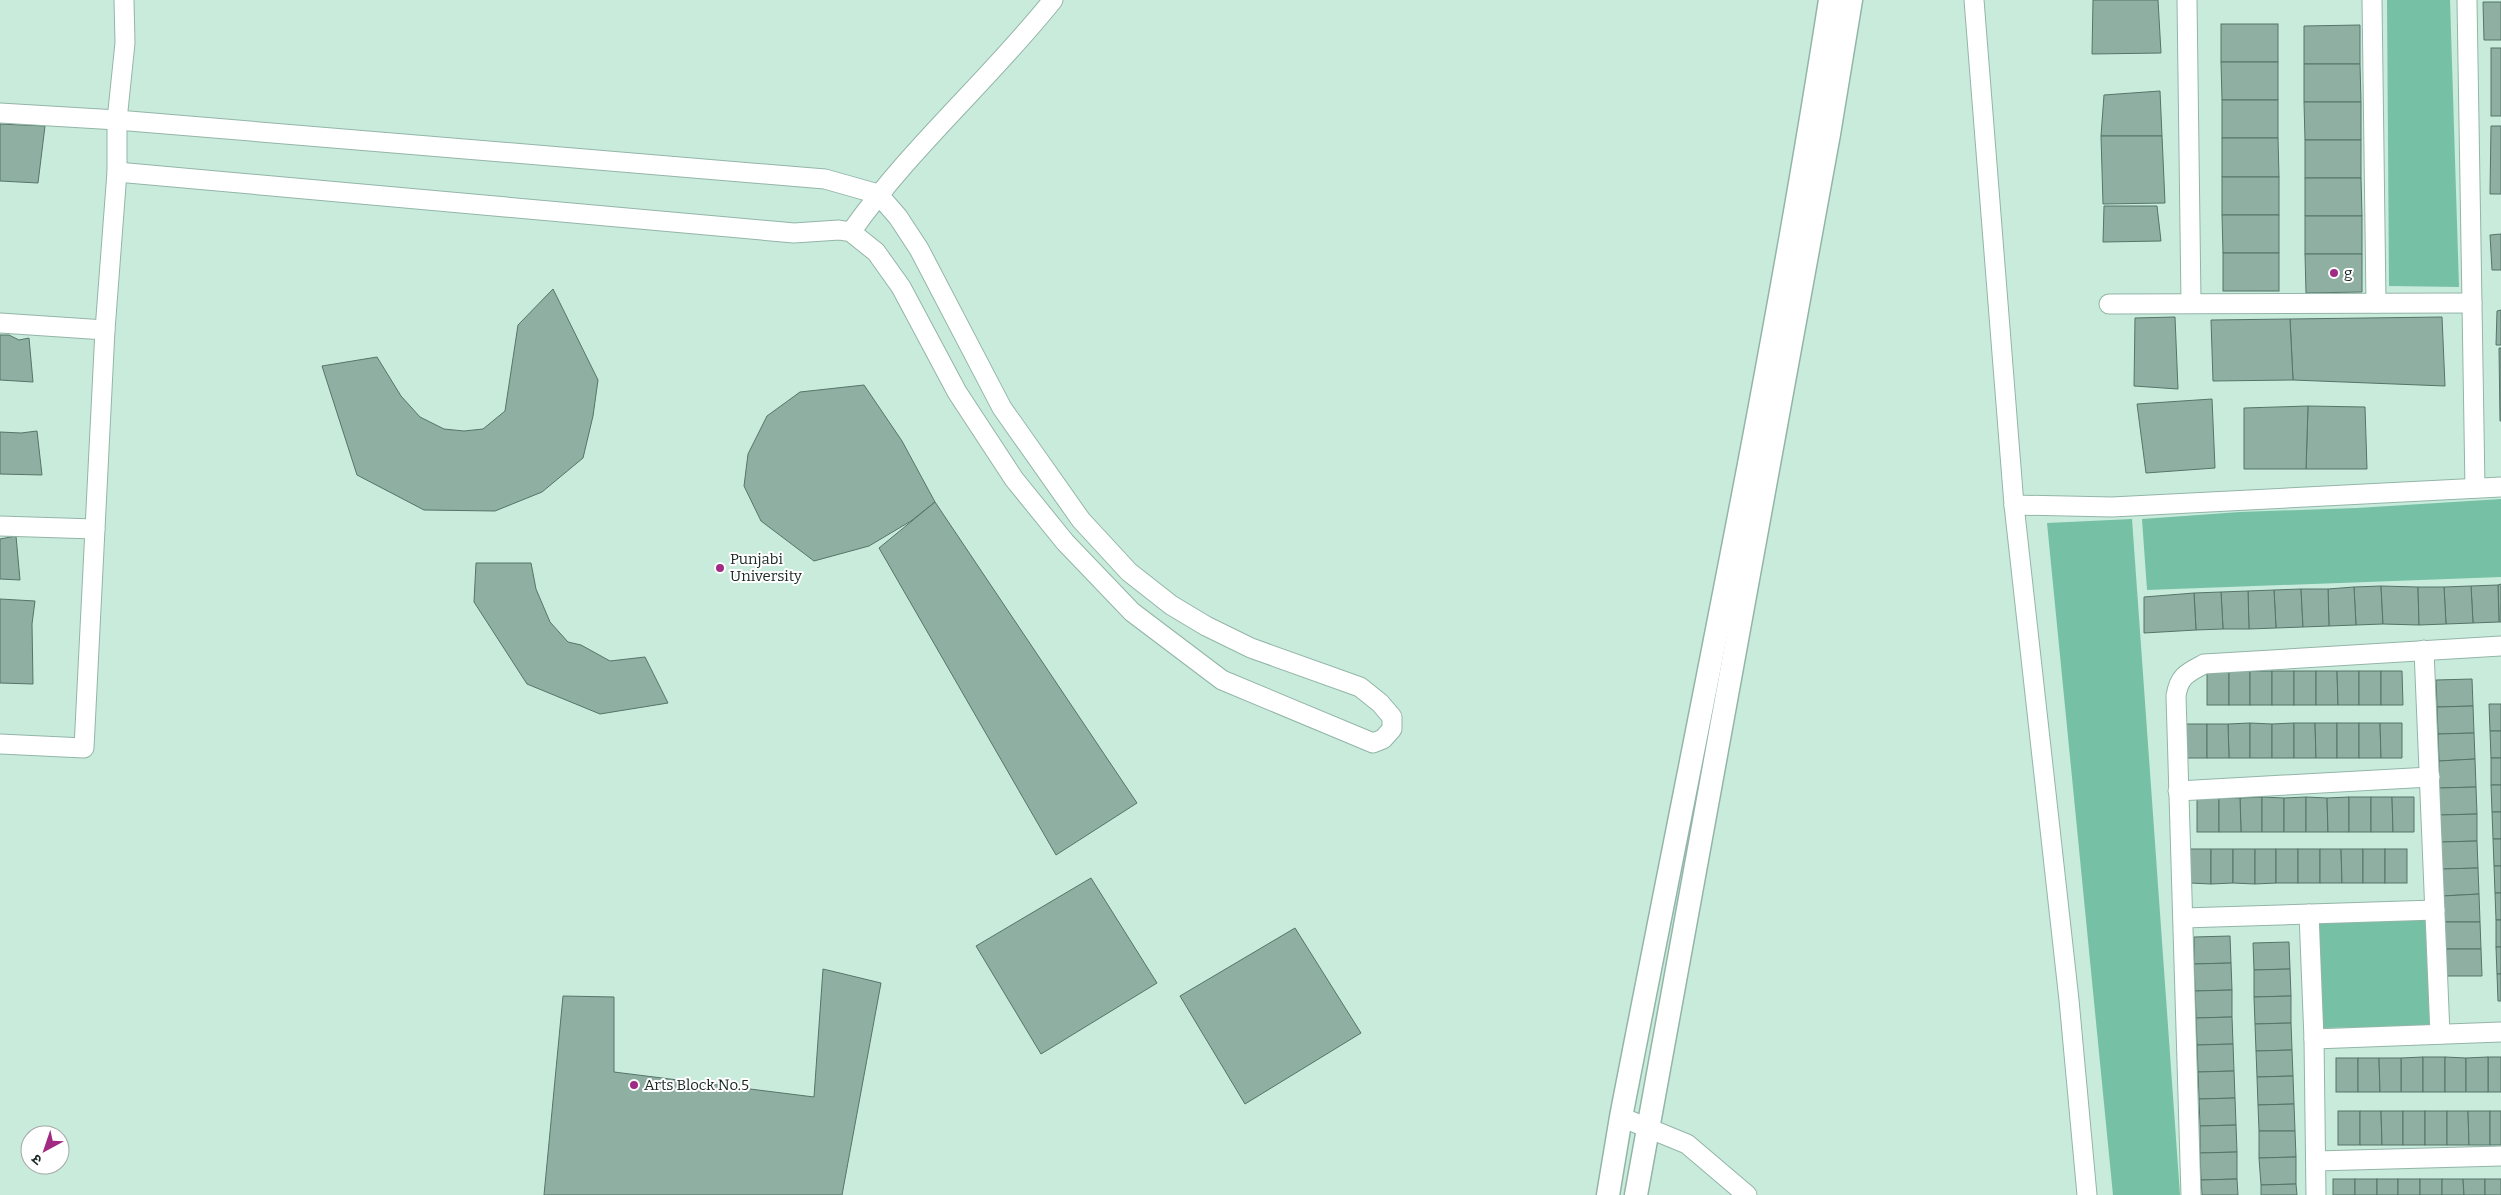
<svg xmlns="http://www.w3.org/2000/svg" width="2501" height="1195" font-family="Bitter,'Noto Sans Devanagari',serif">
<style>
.green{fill:#76c0a5}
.building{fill:#8eafa2;stroke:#557568}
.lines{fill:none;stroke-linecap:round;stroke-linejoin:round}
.minor-casing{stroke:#93b5a8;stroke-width:21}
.tertiary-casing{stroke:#93b5a8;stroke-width:25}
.minor{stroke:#fff;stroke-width:19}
.tertiary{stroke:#fff;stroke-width:22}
.poi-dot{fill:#a12b84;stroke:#fff;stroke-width:2}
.labels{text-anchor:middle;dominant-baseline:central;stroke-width:4;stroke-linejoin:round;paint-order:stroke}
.poi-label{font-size:15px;fill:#1a2823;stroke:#fff;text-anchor:start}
</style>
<rect width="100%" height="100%" fill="#c8ebdc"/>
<g class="green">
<polygon points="2387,0 2450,0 2459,287 2389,286"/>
<polygon points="2501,499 2501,577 2147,590 2142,519 2240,512 2357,508"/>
<polygon points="2132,519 2180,1195 2113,1195 2047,523"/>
<polygon points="2427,918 2431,1026 2322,1028 2317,923"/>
</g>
<g class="building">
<polygon points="2093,0 2158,0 2161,53 2092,54"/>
<polygon points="2483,2 2501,2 2501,40 2484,40"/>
<rect x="2221" y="24" width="57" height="38"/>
<polygon points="2360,25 2360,64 2304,64 2304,26"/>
<rect x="2491" y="48" width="10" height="68"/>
<polygon points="2221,62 2278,62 2278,100 2222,100"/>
<polygon points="2304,64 2360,64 2361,102 2304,102"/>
<polygon points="2160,91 2162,136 2101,136 2104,95"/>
<rect x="2222" y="100" width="56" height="38"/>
<polygon points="2304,102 2361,102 2361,140 2305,140"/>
<polygon points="0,124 45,126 38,183 0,181"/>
<polygon points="2491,126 2501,126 2501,194 2490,194"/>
<polygon points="2101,136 2162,136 2165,203 2103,204"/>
<polygon points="2222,138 2278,138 2279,177 2222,177"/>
<rect x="2305" y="140" width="56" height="38"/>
<rect x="2222" y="177" width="57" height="38"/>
<polygon points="2305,178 2361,178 2362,216 2305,216"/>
<polygon points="2104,206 2157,206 2161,241 2103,242"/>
<polygon points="2222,215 2279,215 2279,253 2223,253"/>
<rect x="2305" y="216" width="57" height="38"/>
<polygon points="2501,234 2501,270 2492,270 2490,235"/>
<rect x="2223" y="253" width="56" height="38"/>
<polygon points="2305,254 2362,254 2362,292 2306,293"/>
<polygon points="553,289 598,380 593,416 583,458 542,492 495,511 424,510 357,475 322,366 377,357 401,396 420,417 444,429 464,431 483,429 505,411 518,325"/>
<polygon points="2501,310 2501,345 2496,345 2497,311"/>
<polygon points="2175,317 2178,389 2134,386 2135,318"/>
<polygon points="2442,317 2445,386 2293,380 2290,319"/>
<polygon points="2290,319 2293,380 2213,381 2211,320"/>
<polygon points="0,335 9,335 19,340 29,338 33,382 0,380"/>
<polygon points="2499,348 2501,348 2501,421 2500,421"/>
<polygon points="864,385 902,441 935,502 911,521 869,546 814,561 761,521 744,486 748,454 767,416 800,392"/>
<polygon points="2212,399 2215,468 2146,473 2137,404"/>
<polygon points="2308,406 2365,407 2367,469 2306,469"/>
<polygon points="2308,406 2306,469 2244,469 2244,408"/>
<polygon points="37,431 42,475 0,474 0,432 21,433"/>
<polygon points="935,502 1137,803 1056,855 879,548"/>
<polygon points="16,536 20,580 0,579 0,539"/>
<polygon points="476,563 531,563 536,589 550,622 568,642 581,645 610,661 645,657 668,703 600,714 527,684 474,602"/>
<polygon points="2501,584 2501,622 2499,622 2498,585"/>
<polygon points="2498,585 2499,622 2473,623 2471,586"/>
<polygon points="2381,586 2383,624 2356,625 2354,587"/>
<polygon points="2381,586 2418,587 2419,625 2383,624"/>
<polygon points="2471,586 2473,623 2446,624 2444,587"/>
<polygon points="2354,587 2356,625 2329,626 2328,589"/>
<polygon points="2418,587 2444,587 2446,624 2419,625"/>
<polygon points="2301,589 2303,627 2276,628 2274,590"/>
<polygon points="2301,589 2328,589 2329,626 2303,627"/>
<polygon points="2274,590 2276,628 2249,629 2248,591"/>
<polygon points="2248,591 2249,629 2223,629 2221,592"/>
<polygon points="2221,592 2223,629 2196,630 2194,593"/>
<polygon points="2194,593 2196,630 2144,633 2144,597"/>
<polygon points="0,599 35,601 32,624 33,684 0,683"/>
<rect x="2207" y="671" width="22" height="34"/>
<rect x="2229" y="671" width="21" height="34"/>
<rect x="2250" y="671" width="22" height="34"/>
<rect x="2272" y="671" width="22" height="34"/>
<rect x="2294" y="671" width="22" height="34"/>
<polygon points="2316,671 2337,671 2338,705 2316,705"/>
<polygon points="2337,671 2359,671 2359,705 2338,705"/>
<rect x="2359" y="671" width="22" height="34"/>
<polygon points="2381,671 2402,671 2403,705 2381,705"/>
<polygon points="2472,679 2473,706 2437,707 2436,680"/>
<polygon points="2489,704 2501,704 2501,731 2490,731"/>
<polygon points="2473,706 2474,733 2438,734 2437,707"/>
<polygon points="2250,723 2250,758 2229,758 2228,724"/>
<polygon points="2250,723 2272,724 2272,758 2250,758"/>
<polygon points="2294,723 2294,758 2272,758 2272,724"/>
<polygon points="2294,723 2315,723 2316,758 2294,758"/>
<polygon points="2315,723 2337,723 2337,758 2316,758"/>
<rect x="2337" y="723" width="22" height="35"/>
<polygon points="2359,723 2380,723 2381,758 2359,758"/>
<polygon points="2380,723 2402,723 2402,758 2381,758"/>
<rect x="2185" y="724" width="22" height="34"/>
<polygon points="2207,724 2228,724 2229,758 2207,758"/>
<polygon points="2490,731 2501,731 2501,758 2491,758"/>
<polygon points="2474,733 2475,759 2439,761 2438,734"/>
<rect x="2491" y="758" width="10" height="27"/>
<polygon points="2475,759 2476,787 2439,788 2439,761"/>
<polygon points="2491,785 2501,785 2501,812 2492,812"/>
<polygon points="2476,787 2477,814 2440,815 2439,788"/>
<polygon points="2262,797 2262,832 2241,832 2240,798"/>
<polygon points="2262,797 2284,798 2284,832 2262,832"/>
<polygon points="2306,797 2306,832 2284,832 2284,798"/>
<polygon points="2306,797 2327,798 2328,832 2306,832"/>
<polygon points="2349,797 2349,832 2328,832 2327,798"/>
<rect x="2349" y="797" width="22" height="35"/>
<polygon points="2371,797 2392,797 2393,832 2371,832"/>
<polygon points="2392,797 2414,797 2414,832 2393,832"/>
<rect x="2197" y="798" width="22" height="34"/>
<polygon points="2219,798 2240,798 2241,832 2219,832"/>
<polygon points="2492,812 2501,812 2501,839 2493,839"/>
<polygon points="2477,814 2477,841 2441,842 2440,815"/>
<polygon points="2493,839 2501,839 2501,866 2494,866"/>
<polygon points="2477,841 2478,868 2442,869 2441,842"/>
<polygon points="2189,849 2211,849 2211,884 2190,883"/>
<polygon points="2211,849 2233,849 2233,883 2211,884"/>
<polygon points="2233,849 2255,849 2255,884 2233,883"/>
<polygon points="2255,849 2276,849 2276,883 2255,884"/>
<rect x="2276" y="849" width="22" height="34"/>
<rect x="2298" y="849" width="22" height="34"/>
<polygon points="2320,849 2341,849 2342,883 2320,883"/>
<polygon points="2341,849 2363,849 2363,883 2342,883"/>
<rect x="2363" y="849" width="22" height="34"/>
<rect x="2385" y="849" width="22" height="34"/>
<polygon points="2494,866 2501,866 2501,893 2495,893"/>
<polygon points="2478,868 2479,894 2443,896 2442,869"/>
<polygon points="1091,878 1157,983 1041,1054 976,946"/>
<polygon points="2495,893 2501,893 2501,920 2496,920"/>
<polygon points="2479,894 2480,922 2444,922 2443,896"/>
<rect x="2496" y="920" width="5" height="27"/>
<polygon points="2444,922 2480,922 2481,949 2445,949"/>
<polygon points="1295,928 1361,1033 1245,1104 1180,996"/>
<polygon points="2230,936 2231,963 2194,964 2194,937"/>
<polygon points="2289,942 2290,969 2254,970 2253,943"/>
<polygon points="2496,947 2501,947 2501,974 2497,974"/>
<polygon points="2445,949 2481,949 2482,976 2446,976"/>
<polygon points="2231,963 2232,990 2195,991 2194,964"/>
<polygon points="823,969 881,983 842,1195 544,1195 563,996 614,997 614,1072 814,1097"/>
<polygon points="2290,969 2291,996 2254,997 2254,970"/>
<polygon points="2497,974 2501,974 2501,1001 2498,1001"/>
<polygon points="2232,990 2232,1017 2196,1018 2195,991"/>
<polygon points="2291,996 2291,1023 2255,1024 2254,997"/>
<polygon points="2232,1017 2233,1044 2197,1045 2196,1018"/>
<polygon points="2291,1023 2292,1050 2256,1051 2255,1024"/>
<polygon points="2233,1044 2234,1071 2198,1072 2197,1045"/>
<polygon points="2292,1050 2293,1076 2257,1077 2256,1051"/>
<polygon points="2423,1057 2423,1092 2401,1092 2401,1058"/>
<rect x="2423" y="1057" width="22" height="35"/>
<polygon points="2445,1057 2466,1058 2466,1092 2445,1092"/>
<rect x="2488" y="1057" width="13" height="35"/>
<polygon points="2488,1057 2488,1092 2466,1092 2466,1058"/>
<rect x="2336" y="1058" width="22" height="34"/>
<polygon points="2358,1058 2379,1058 2380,1092 2358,1092"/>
<polygon points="2379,1058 2401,1058 2401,1092 2380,1092"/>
<polygon points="2234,1071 2235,1098 2199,1099 2198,1072"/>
<polygon points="2293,1076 2294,1104 2258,1105 2257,1077"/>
<polygon points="2235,1098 2236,1125 2200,1126 2199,1099"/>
<polygon points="2294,1104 2295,1131 2259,1131 2258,1105"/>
<rect x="2338" y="1111" width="22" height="34"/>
<polygon points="2360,1111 2381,1111 2382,1145 2360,1145"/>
<polygon points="2381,1111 2403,1111 2403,1145 2382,1145"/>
<rect x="2403" y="1111" width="22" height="34"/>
<rect x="2425" y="1111" width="22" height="34"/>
<polygon points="2447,1111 2468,1111 2469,1145 2447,1145"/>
<polygon points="2468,1111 2490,1111 2490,1145 2469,1145"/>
<rect x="2490" y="1111" width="11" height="34"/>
<polygon points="2236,1125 2237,1152 2200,1153 2200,1126"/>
<polygon points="2259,1131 2295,1131 2296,1157 2259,1158"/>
<polygon points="2237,1152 2237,1179 2201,1180 2200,1153"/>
<polygon points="2296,1157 2296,1184 2261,1185 2259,1158"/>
<polygon points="2237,1179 2238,1195 2202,1195 2201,1180"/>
<rect x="2333" y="1179" width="22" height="16"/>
<rect x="2355" y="1179" width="22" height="16"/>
<rect x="2377" y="1179" width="21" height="16"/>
<rect x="2398" y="1179" width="22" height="16"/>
<rect x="2420" y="1179" width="22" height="16"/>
<polygon points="2442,1179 2463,1179 2464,1195 2442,1195"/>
<polygon points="2463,1179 2485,1179 2485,1195 2464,1195"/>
<rect x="2485" y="1179" width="16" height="16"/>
<polygon points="2296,1184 2297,1195 2261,1195 2261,1185"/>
</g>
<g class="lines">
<g class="minor-casing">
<g id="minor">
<polyline points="1974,0 2014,505 2069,1000 2087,1195"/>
<polyline points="2187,0 2191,302"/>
<polyline points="2372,0 2376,303"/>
<polyline points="2467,0 2475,488"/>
<polyline points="0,113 117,120 825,179 878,194 898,217 919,249 1002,408 1081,520 1129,572 1171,605 1206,626 1251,648 1360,687 1380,703 1392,717 1392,729 1383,739 1373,743 1222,680 1132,612 1065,542 1014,479 957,392 901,287 876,252 851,232 839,230 794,233 117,172"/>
<path d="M851,232C910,148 989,80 1053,0"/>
<polyline points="2109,304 2472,303"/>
<polyline points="0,323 105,330"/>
<polyline points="2014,505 2112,507 2501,487"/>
<polyline points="0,526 95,529"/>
<polyline points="2424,650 2440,1034"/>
<polyline points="0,744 84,748 105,330 117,172 117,120 125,43 124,0"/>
<polyline points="2178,791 2430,777"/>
<polyline points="2309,914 2314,1039"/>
<polyline points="2183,918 2435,910"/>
<polyline points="1621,1117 1687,1144 1747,1195"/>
<polyline points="2316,1161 2501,1156"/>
<path d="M2191,1195L2176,696C2179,676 2187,673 2204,664L2501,646"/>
<polyline points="2316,1195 2314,1039 2501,1032"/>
</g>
</g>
<g class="tertiary-casing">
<g id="tertiary">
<path d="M1608,1195L1621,1117C1693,745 1772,374 1830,0"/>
<polyline points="1636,1195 1829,134 1851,0"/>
</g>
</g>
<use href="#minor" class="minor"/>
<use href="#tertiary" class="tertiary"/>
</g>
<g class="poi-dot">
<circle cx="2334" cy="273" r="5"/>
<circle cx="720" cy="568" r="5"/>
<circle cx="634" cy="1085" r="5"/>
</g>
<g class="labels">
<g class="poi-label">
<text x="2344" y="273">g</text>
<text x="730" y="559">Punjabi<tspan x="730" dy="17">University</tspan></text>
<text x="644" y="1085">Arts Block No.5</text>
</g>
</g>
<g transform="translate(45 1150) rotate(220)"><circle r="24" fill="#ffffff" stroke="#a3a9a7"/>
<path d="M0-4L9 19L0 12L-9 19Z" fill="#a12b84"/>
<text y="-8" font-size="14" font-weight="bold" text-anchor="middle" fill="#1a2823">उ</text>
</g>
</svg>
